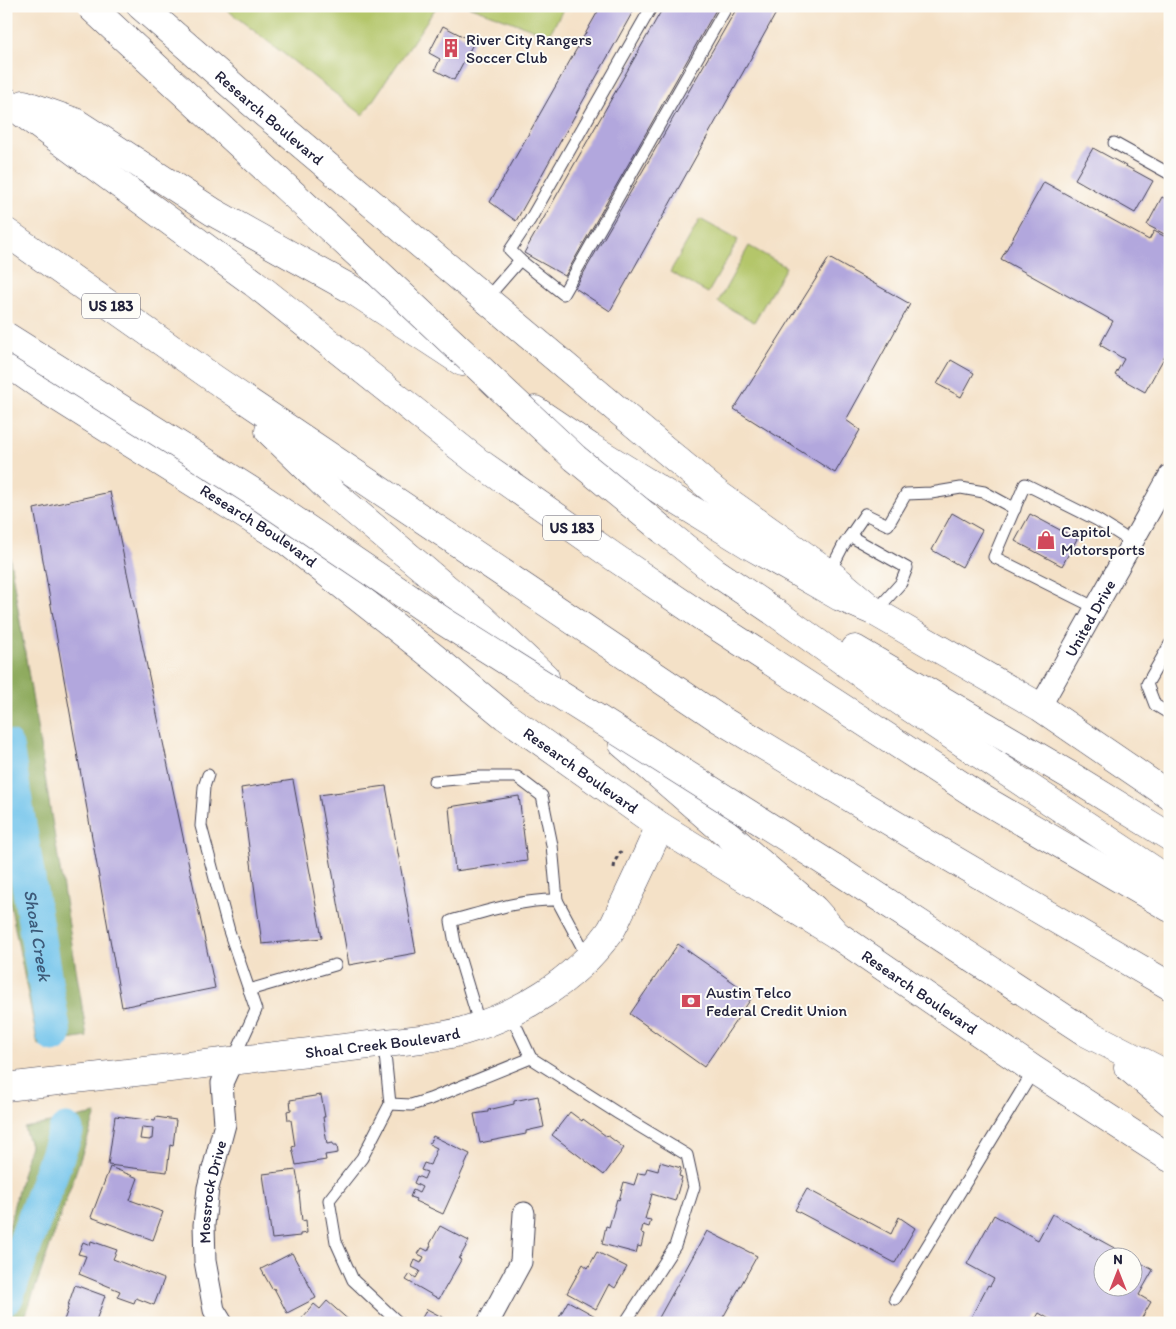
<svg xmlns="http://www.w3.org/2000/svg" width="1176" height="1329" font-family="Itim,sans-serif">
<style>
.green{fill:#b4c66a;stroke:#6b7452}
.forest{fill:#8fab5e;stroke:#58664c}
.lines{fill:none;stroke-linecap:round;stroke-linejoin:round}
.river{stroke:#6fc3eb;stroke-width:35}
.building{fill:#b2a7dd;fill-rule:evenodd}
.service-casing{stroke:#423f50;stroke-width:13}
.minor-casing{stroke:#423f50;stroke-width:23}
.tertiary-casing{stroke:#423f50;stroke-width:29}
.secondary-casing{stroke:#423f50;stroke-width:29}
.motorway-casing{stroke:#423f50;stroke-width:29}
.path{stroke:#423f50;stroke-width:3;stroke-dasharray:4 4;stroke-linecap:butt}
.service{stroke:#fff;stroke-width:11}
.minor{stroke:#fff;stroke-width:21}
.tertiary{stroke:#fff;stroke-width:28}
.secondary{stroke:#fff;stroke-width:28}
.motorway{stroke:#fff;stroke-width:28}
.motorway-bridge-casing{stroke:#423f50;stroke-width:29;stroke-linecap:butt}
.motorway-bridge{stroke:#fff;stroke-width:28}
.labels{text-anchor:middle;dominant-baseline:central;stroke-width:4;stroke-linejoin:round;paint-order:stroke}
.shield{fill:#fdfcf7;stroke:#646373;stroke-width:1}
.shield-label{font-size:15px;font-weight:bold;fill:#22223b}
.poi-label{font-size:16px;fill:#22223b;stroke:#fdfcf7;text-anchor:start}
.street-label{font-size:16px;fill:#22223b;stroke:#fdfcf7}
.water-label{font-size:18px;font-style:italic;fill:#3d5a79;stroke:#fdfcf7}
</style>
<rect width="100%" height="100%" fill="#fdfcf7"/>
<filter id="ink" filterUnits="userSpaceOnUse"><feTurbulence type="fractalNoise" baseFrequency=".02" numOctaves="2"/><feDisplacementMap in="SourceGraphic" scale="10" xChannelSelector="R" yChannelSelector="G"/><feConvolveMatrix kernelMatrix="1 2 1 2 8 2 1 2 1" color-interpolation-filters="sRGB"/></filter>
<filter id="wash" filterUnits="userSpaceOnUse"><feTurbulence type="fractalNoise" baseFrequency=".0096" numOctaves="4" result="noise"/><feDisplacementMap in="SourceGraphic" scale="20" xChannelSelector="R" yChannelSelector="G"/><feGaussianBlur stdDeviation="1.12" result="paint"/><feColorMatrix in="noise" values="0 0 0 0 0 0 0 0 0 0 0 0 0 0 0 0 0 1.4 0 .05"/><feComposite in="paint" operator="in"/></filter>
<g filter="url(#wash)">
<rect width="100%" height="100%" fill="#f4e1c7"/>
<g class="green">
<polygon points="222,6 437,6 363,115"/>
<polygon points="468,6 565,6 549,35"/>
<polygon points="700,219 738,240 708,293 670,272"/>
<polygon points="749,246 786,267 754,322 718,302"/>
</g>
<g class="forest">
<polygon points="6,546 9,553 87,1037 38,1045 6,883"/>
<polygon points="96,1114 23,1323 6,1323 6,1241 14,1205 30,1145 24,1128"/>
</g>
<g class="lines">
<g class="river">
<path id="s1" d="M6,747L54,1035"/>
<polyline points="6,1297 66,1131"/>
</g>
</g>
<g id="blocks">
<g class="building">
<polygon points="601,6 636,6 516,221 490,202"/>
<polygon points="664,6 718,6 565,276 524,253"/>
<polygon points="738,6 780,6 610,311 575,288"/>
<polygon points="443,26 474,42 454,80 435,70 440,59 429,53"/>
<polygon points="1093,148 1153,181 1135,213 1075,179"/>
<polygon points="1044,182 1149,240 1154,231 1170,239 1170,347 1145,392 1115,375 1124,359 1100,345 1113,321 1001,259"/>
<polygon points="1162,197 1170,201 1170,237 1147,225"/>
<polygon points="829,258 910,304 846,420 860,430 835,473 734,409"/>
<polygon points="951,360 974,373 961,397 937,384"/>
<polygon points="110,492 215,988 122,1007 34,509"/>
<polygon points="952,513 982,530 962,567 932,550"/>
<polygon points="1030,514 1077,539 1062,566 1015,541"/>
<polygon points="293,780 322,938 262,944 241,788"/>
<polygon points="386,786 416,953 349,965 319,795"/>
<polygon points="519,796 527,861 455,871 449,807"/>
<polygon points="678,944 753,996 704,1067 630,1014"/>
<polygon points="321,1095 325,1117 323,1117 327,1144 333,1143 333,1145 337,1145 338,1153 325,1155 326,1160 296,1165 292,1147 295,1146 291,1120 288,1120 287,1111 291,1110 290,1100"/>
<polygon points="538,1096 544,1127 526,1131 526,1134 480,1143 474,1114 488,1112 488,1110 514,1104 514,1101"/>
<polygon points="570,1112 582,1121 583,1119 606,1136 607,1135 624,1148 604,1175 552,1135"/>
<path d="M115,1116L155,1121L156,1117L176,1120L173,1146L170,1145L167,1172L108,1165ZM142,1127L153,1128L152,1139H150V1140L140,1139Z"/>
<polygon points="433,1136 470,1154 443,1214 415,1201 416,1199 410,1197 413,1190 419,1193 422,1187 414,1183 417,1176 424,1179 427,1172 421,1170 424,1163 430,1165 437,1148 429,1144"/>
<polygon points="660,1162 681,1168 679,1176 682,1177 675,1201 652,1194 645,1219 651,1220 649,1227 643,1225 641,1233 644,1234 641,1247 638,1246 636,1253 602,1244 606,1226 609,1227 617,1199 619,1200 624,1182 634,1185 638,1173 645,1174 647,1168 658,1171"/>
<polygon points="110,1167 138,1178 130,1200 163,1212 153,1240 91,1217"/>
<polygon points="296,1170 300,1192 299,1192 302,1221 306,1220 307,1233 300,1234 300,1236 272,1239 263,1174"/>
<polygon points="807,1189 891,1234 899,1217 915,1228 895,1263 795,1210"/>
<polygon points="1052,1214 1129,1256 1104,1256 1104,1286 1134,1286 1134,1259 1153,1270 1139,1295 1151,1302 1139,1323 1056,1323 1039,1313 1033,1323 968,1323 988,1285 990,1286 994,1279 967,1264 994,1215 1038,1240"/>
<polygon points="440,1226 469,1241 459,1259 461,1260 439,1299 406,1280 410,1274 416,1278 420,1271 412,1267 415,1260 421,1263 424,1257 418,1254 422,1248 428,1251 431,1245 430,1244"/>
<polygon points="707,1231 757,1256 720,1323 656,1323"/>
<polygon points="91,1241 117,1250 113,1259 164,1279 154,1305 136,1298 134,1303 117,1297 120,1291 79,1274 86,1256 78,1254 83,1242 90,1245"/>
<polygon points="597,1252 627,1267 615,1288 609,1284 596,1309 567,1293 583,1264 588,1268"/>
<polygon points="292,1253 316,1298 287,1313 274,1288 272,1289 261,1269"/>
<polygon points="75,1285 105,1296 95,1323 63,1323 68,1309 67,1308"/>
<polygon points="327,1301 352,1323 298,1323 314,1304 320,1309"/>
<polygon points="568,1301 595,1316 591,1323 556,1323"/>
<polygon points="427,1309 453,1323 419,1323"/>
</g>
</g>
</g>
<g filter="url(#ink)">
<use href="#blocks" fill-opacity="0" stroke="#423f50" stroke-width="1"/>
<g class="lines">
<g class="service-casing">
<g id="service">
<polyline points="652,6 530,220 510,250 520,260 563,294 727,6"/>
<polyline points="1114,143 1170,174"/>
<polyline points="486,299 520,260"/>
<polyline points="850,536 865,514 888,525 906,494 931,493 961,488 984,492 1015,509"/>
<polyline points="829,573 843,546 850,536 907,568 901,583 875,612"/>
<polyline points="1096,608 994,557 1025,484 1097,520 1132,542"/>
<polyline points="1170,644 1147,684 1155,705 1170,714"/>
<polyline points="208,775 204,787 201,826 229,931 256,1010 233,1060"/>
<polyline points="434,781 479,777 517,777 542,796 552,845 557,900"/>
<polyline points="249,990 335,965"/>
<polyline points="510,1013 531,1058 619,1114 687,1155 694,1187 675,1246 625,1323"/>
<path d="M480,1026L455,943L451,921C485,912 521,899 557,900L588,958"/>
<polyline points="384,1044 390,1104 362,1158 329,1200 336,1242 353,1280 399,1323"/>
<polyline points="390,1104 411,1105 430,1099 531,1058"/>
<polyline points="895,1299 1034,1070"/>
</g>
</g>
<g class="minor-casing">
<g id="minor">
<path id="s2" d="M1040,707L1170,475"/>
<path id="s3" d="M222,1323L214,1310L205,1261L204,1225L208,1188L225,1124L222,1083L232,1061"/>
<polyline points="488,1323 521,1262 524,1213"/>
</g>
</g>
<g class="tertiary-casing">
<g id="tertiary">
<path id="s4" d="M6,1087L421,1039C435,1037 449,1035 463,1031C520,1014 573,982 609,933C615,925 618,915 623,906C636,879 648,853 660,826"/>
</g>
</g>
<g class="secondary-casing">
<g id="secondary">
<path id="s5" d="M141,6L251,102L719,495L829,573L875,612L1040,707L1170,796"/>
<path id="s6" d="M6,362L51,393L288,542L425,650L505,716L660,826L837,935L1034,1070L1170,1158"/>
</g>
</g>
<g class="motorway-casing">
<g id="motorway">
<polyline points="6,101 254,283 477,461 614,557 704,618 978,796 1170,908"/>
<polyline points="24,104 75,122 213,212 351,289 462,362"/>
<polyline points="6,232 216,380 718,718 939,851 1170,986"/>
<polyline points="535,410 590,447 749,545 840,597 875,612"/>
<polyline points="269,431 333,493 482,618 545,677"/>
<polyline points="663,530 714,571 773,611 888,693 1170,881"/>
<polyline points="855,649 1071,776 1170,837"/>
<polyline points="623,744 814,909 837,935"/>
<polyline points="833,867 1087,1033 1170,1076"/>
<polyline points="1128,1067 1170,1102"/>
</g>
</g>
<polyline class="path" points="614,868 615,861 621,851"/>
<use href="#service" class="service"/>
<use href="#minor" class="minor"/>
<use href="#tertiary" class="tertiary"/>
<use href="#secondary" class="secondary"/>
<use href="#motorway" class="motorway"/>
<g class="motorway-bridge-casing">
<g id="motorway-bridge">
<polyline points="90,6 374,269 575,458 663,530"/>
<polyline points="6,336 250,490 443,621 833,867"/>
</g>
</g>
<use href="#motorway-bridge" class="motorway-bridge"/>
</g>
</g>
<defs>
<g id="building-bare" transform="scale(1.5)"><path d="M-4-6H4V6H1V3H-1V6H-4ZM-2.5-4.3h1.7v1.8h-1.7ZM.8-4.3h1.7v1.8H.8ZM-2.5-1h1.7V.8h-1.7ZM.8-1h1.7V.8H.8Z" fill="#d1495b" stroke="#fdfcf7" stroke-width="2.5" paint-order="stroke"/></g>
<g id="shop-bare" transform="scale(1.5)"><path d="M-5-2.5h2.3a2.7 3.5 0 0 1 5.4 0H5L5.5 6h-11ZM-1.5-2.5h3a1.5 2.3 0 0 0-3 0Z" fill="#d1495b" stroke="#fdfcf7" stroke-width="2.5" paint-order="stroke"/></g>
<g id="bank-bare" transform="scale(1.5)"><path d="M-6-4H6V4H-6ZM0-2.3a2.3 2.3 0 1 0 0 4.6a2.3 2.3 0 1 0 0-4.6Z" fill="#d1495b" stroke="#fdfcf7" stroke-width="2.5" paint-order="stroke"/></g>
</defs>
<g fill-rule="evenodd">
<use href="#building-bare" x="451" y="48"/>
<use href="#shop-bare" x="1046" y="540"/>
<use href="#bank-bare" x="691" y="1001"/>
</g>
<g class="labels">
<g class="shield">
<rect x="82" y="293.5" width="58" height="25" rx="4"/>
<rect x="543" y="515.5" width="58" height="25" rx="4"/>
</g>
<g class="shield-label">
<text x="111" y="306">US 183</text>
<text x="572" y="528">US 183</text>
</g>
<g class="poi-label">
<text x="466" y="39">River City Rangers<tspan x="466" dy="18">Soccer Club</tspan></text>
<text x="1061" y="531">Capitol<tspan x="1061" dy="18">Motorsports</tspan></text>
<text x="706" y="992">Austin Telco<tspan x="706" dy="18">Federal Credit Union</tspan></text>
</g>
<g class="street-label">
<text stroke="none"><textPath href="#s5" startOffset="170">Research Boulevard</textPath></text>
<text stroke="none"><textPath href="#s6" startOffset="301">Research Boulevard</textPath></text>
<text stroke="none"><textPath href="#s2" startOffset="102">United Drive</textPath></text>
<text stroke="none"><textPath href="#s6" startOffset="706">Research Boulevard</textPath></text>
<text stroke="none"><textPath href="#s6" startOffset="1111">Research Boulevard</textPath></text>
<text stroke="none"><textPath href="#s4" startOffset="379">Shoal Creek Boulevard</textPath></text>
<text stroke="none"><textPath href="#s3" startOffset="135">Mossrock Drive</textPath></text>
</g>
<g class="water-label">
<text stroke="none"><textPath href="#s1" startOffset="191">Shoal Creek</textPath></text>
</g>
</g>
<rect width="1176" height="1329" fill="none" stroke="#fdfcf7" stroke-width="25"/>
<g transform="translate(1118 1272)"><circle r="24" fill="#fdfcf7" stroke="#a5a5ac"/>
<path d="M0-4L9 19L0 12L-9 19Z" fill="#d1495b"/>
<text y="-8" font-size="14" font-weight="bold" text-anchor="middle" fill="#22223b">N</text>
</g>
</svg>
